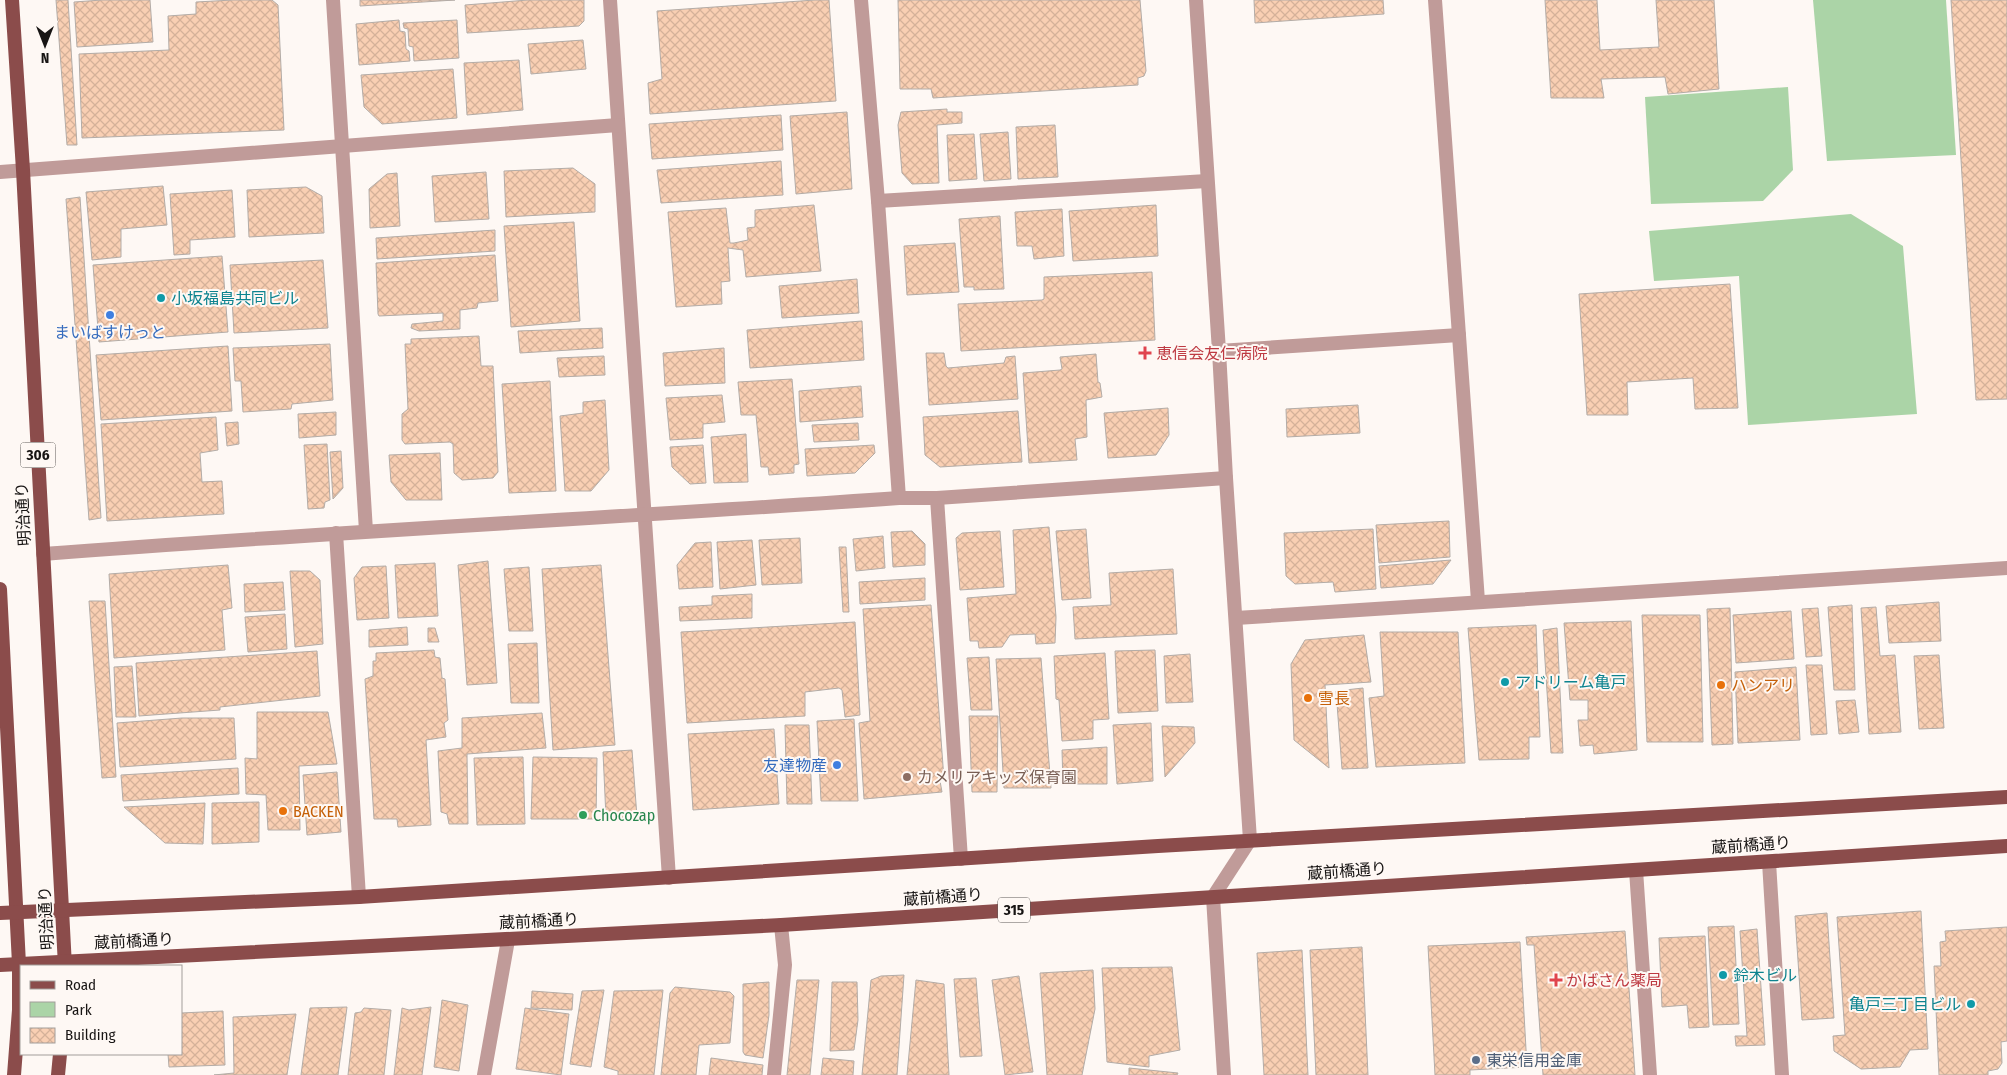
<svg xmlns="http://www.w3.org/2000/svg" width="2007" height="1075" font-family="'Fira Sans Condensed','Noto Sans JP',sans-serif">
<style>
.green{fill:#abd4a7}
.building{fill:url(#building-cross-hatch);stroke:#b3aca7}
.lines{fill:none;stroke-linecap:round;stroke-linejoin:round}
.minor{stroke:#c09b99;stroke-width:14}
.tertiary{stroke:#c09b99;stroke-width:14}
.primary{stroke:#8b4c4b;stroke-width:14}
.culture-dot{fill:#0f9aa8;stroke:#fef8f4;stroke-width:2}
.shop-dot{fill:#3f7fe0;stroke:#fef8f4;stroke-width:2}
.health-dot{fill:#e0444e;stroke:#fef8f4;stroke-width:2}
.food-dot{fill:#e8710a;stroke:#fef8f4;stroke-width:2}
.education-dot{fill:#8d6e63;stroke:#fef8f4;stroke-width:2}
.leisure-dot{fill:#2e9e5b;stroke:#fef8f4;stroke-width:2}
.service-dot{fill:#5c6f8a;stroke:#fef8f4;stroke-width:2}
.labels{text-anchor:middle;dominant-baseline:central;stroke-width:4;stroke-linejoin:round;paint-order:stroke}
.shield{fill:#fef8f4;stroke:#5d5957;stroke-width:1}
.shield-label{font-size:15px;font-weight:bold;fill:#181514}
.culture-label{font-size:16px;fill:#0d838f;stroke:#fef8f4;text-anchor:start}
.shop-label{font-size:16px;fill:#366cbe;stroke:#fef8f4}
.health-label{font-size:16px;fill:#be3a42;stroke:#fef8f4;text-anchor:start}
.street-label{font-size:16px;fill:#181514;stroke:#fef8f4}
.food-label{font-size:16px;fill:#c56008;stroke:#fef8f4;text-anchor:start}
.education-label{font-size:16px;fill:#785e54;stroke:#fef8f4;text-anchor:start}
.leisure-label{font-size:16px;fill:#27864d;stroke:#fef8f4;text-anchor:start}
.service-label{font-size:16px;fill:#4e5e75;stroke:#fef8f4;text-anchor:start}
</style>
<defs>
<pattern id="building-cross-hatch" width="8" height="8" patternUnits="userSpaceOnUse" patternTransform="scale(1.25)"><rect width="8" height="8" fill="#f9cfb3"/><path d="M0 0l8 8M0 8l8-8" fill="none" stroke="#d5b199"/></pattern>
</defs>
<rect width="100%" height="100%" fill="#fef8f4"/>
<g class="green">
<polygon points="1813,0 1946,0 1956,155 1827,161"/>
<polygon points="1788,87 1793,170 1763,201 1651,204 1645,97"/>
<polygon points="1851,214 1903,246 1917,414 1748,425 1739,276 1654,281 1649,231"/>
</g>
<g class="building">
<polygon points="56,0 68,0 77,145 67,145"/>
<polygon points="102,0 150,0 153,42 77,47 74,2"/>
<polygon points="233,0 272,0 278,5 284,130 82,138 79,54 169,50 168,16 196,14 196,2"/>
<polygon points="360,0 455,0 360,6"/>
<polygon points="528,0 584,0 584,21 579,26 467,33 465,5"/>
<polygon points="815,0 829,0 836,101 650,114 648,83 662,79 657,11"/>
<polygon points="898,0 1140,0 1146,71 1144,76 1138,78 1138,85 933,98 931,89 900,89"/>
<polygon points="1254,0 1383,0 1384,14 1255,23"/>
<polygon points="1545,0 1597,0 1600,50 1659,47 1656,0 1714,0 1719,89 1668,94 1665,77 1601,79 1604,98 1551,98"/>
<polygon points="1951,0 2007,0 2007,399 1976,400"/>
<polygon points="399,20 400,31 405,32 406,49 409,51 410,61 359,65 356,24"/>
<polygon points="457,20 459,58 414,61 413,47 409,46 408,29 404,28 403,23"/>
<polygon points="583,40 586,69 531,74 528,44"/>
<polygon points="519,60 523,110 467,115 464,63"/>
<polygon points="453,69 457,118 382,124 364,107 361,75"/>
<polygon points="947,109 947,112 962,112 962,123 937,125 939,183 912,184 902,173 898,125 901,112"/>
<polygon points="847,112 852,189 796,194 790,116"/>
<polygon points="781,115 783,150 652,159 649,124"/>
<polygon points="1055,125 1058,177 1018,179 1016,127"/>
<polygon points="1008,132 1011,179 984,181 980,134"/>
<polygon points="974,134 977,179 949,181 947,135"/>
<polygon points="781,161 783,195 661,203 657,170"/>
<polygon points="573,168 595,184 595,212 506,217 504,171"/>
<polygon points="486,172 489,219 435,222 432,176"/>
<polygon points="397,173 400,226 370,228 369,189 387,174"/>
<polygon points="163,186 167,225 121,229 121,257 92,260 86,192"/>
<polygon points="306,187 322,196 324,233 249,237 247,190"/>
<polygon points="232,190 235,237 190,240 190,254 174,255 170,194"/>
<polygon points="80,197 101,518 89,520 66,199"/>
<polygon points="814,205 821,271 746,277 743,250 728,248 730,281 721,282 722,304 676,307 668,212 726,208 730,243 734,243 748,240 747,228 755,227 755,210"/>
<polygon points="1156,205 1158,256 1073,261 1069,211"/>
<polygon points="1062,209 1064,256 1034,259 1032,246 1017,246 1015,212"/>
<polygon points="1000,216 1004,289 974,290 974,287 964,287 959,219"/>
<polygon points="574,222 580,321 511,327 504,226"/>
<polygon points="495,230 495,251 377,259 376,238"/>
<polygon points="955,243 959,292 907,295 904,246"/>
<polygon points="495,255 498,301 478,303 477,308 460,310 460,329 419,331 411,328 412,324 443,321 443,313 379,316 378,314 376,263"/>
<polygon points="222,256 228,332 99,342 93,265"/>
<polygon points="323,260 328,328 234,333 230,265"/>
<polygon points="1152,272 1155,340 961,351 958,304 1042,300 1044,299 1044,277"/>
<polygon points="857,279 859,313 782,318 779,286"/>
<polygon points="1730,284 1738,408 1695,409 1693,378 1627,382 1628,415 1587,415 1579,294"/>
<polygon points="862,321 864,360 750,368 747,330"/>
<polygon points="602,328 603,348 520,353 518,331"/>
<polygon points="479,336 481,366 493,366 498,472 493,478 462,480 454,473 453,444 450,442 405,444 402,440 402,414 408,409 405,344 411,344 411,339"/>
<polygon points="330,344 333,400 292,404 291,409 243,412 241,381 235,381 233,348"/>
<polygon points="228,346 232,411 101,420 96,355"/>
<polygon points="724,348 725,383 665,386 663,353"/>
<polygon points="926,353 944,353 946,366 948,368 1004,363 1006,357 1015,356 1018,399 929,405"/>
<polygon points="1096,354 1098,382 1100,383 1102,397 1086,400 1087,437 1075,439 1077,460 1029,463 1023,373 1060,370 1062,369 1060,357"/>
<polygon points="604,356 605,375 559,377 557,358"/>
<polygon points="792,379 799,464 794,465 794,473 769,475 768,467 761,467 756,415 741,415 738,382"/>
<polygon points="550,381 556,491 509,493 502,384"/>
<polygon points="861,386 863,417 800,422 799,391"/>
<polygon points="722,395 725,422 703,424 703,438 670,440 666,398"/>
<polygon points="605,400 609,470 591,491 565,491 560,416 583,413 583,402"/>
<polygon points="1358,405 1360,433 1287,437 1286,409"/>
<polygon points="1168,408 1169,435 1156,455 1108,458 1104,413"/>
<polygon points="1018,411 1022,462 940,467 925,455 923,417"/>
<polygon points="336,412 336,435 299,438 298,414"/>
<polygon points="216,417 218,450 200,453 202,482 222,481 224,514 107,521 101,424"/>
<polygon points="238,422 239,444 227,446 225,423"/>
<polygon points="858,423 859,440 814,442 812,425"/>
<polygon points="746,434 748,482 714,483 711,437"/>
<polygon points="327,444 330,500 325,502 324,508 308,509 304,445"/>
<polygon points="703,445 706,483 690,484 672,467 670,447"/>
<polygon points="874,445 875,453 855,473 807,476 805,449"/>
<polygon points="341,451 343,488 333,499 330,452"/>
<polygon points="440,453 442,500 406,500 391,482 389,455"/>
<polygon points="1449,521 1450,557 1379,563 1376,525"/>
<polygon points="1049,527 1056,617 1055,643 1036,644 1035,634 1010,635 1002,647 979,648 978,641 970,641 967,598 1016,594 1013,530"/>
<polygon points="1086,529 1091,598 1062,600 1056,531"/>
<polygon points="1373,529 1376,589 1335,592 1333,582 1295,584 1286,576 1284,533"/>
<polygon points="912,531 925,544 925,565 893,567 891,532"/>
<polygon points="1000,531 1004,587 960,590 956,538 962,533"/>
<polygon points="883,536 885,568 856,571 853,539"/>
<polygon points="800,538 802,583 762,585 759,540"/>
<polygon points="752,540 756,585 720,589 717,542"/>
<polygon points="711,542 713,587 679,589 677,565 695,543"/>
<polygon points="839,547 846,547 849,612 843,612"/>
<polygon points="1451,560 1433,584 1381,588 1379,566"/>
<polygon points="488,561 497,683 467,685 458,565"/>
<polygon points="435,563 438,616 398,618 395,565"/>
<polygon points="228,565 232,608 222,610 225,650 114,658 109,574"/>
<polygon points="601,565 615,745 553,750 542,569"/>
<polygon points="386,566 389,618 357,620 354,578 362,567"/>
<polygon points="529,567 533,631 509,631 504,569"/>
<polygon points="1173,569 1177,634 1075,639 1073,607 1111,605 1109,573"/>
<polygon points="290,571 310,571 320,580 323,644 295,647"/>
<polygon points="925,578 925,600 860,604 859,582"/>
<polygon points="283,582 285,610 245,612 244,584"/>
<polygon points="752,594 752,618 680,621 679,607 712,605 712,596"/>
<polygon points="89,601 105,601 116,777 102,778"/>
<polygon points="1939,602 1941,641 1889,643 1886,606"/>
<polygon points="931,605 944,779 940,781 942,792 864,799 859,723 870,721 863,609"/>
<polygon points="1852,605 1855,690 1834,690 1828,607"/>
<polygon points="1876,607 1880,656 1895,655 1901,732 1869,734 1861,608"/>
<polygon points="1730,608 1733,744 1712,745 1707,609"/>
<polygon points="1818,608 1822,656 1806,657 1802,609"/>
<polygon points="1791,611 1794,659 1736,663 1733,615"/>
<polygon points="285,614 287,649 248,652 245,617"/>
<polygon points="1642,615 1700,615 1703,742 1647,742"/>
<polygon points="1631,621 1637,750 1594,754 1593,745 1580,746 1578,720 1588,720 1588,700 1570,700 1564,623"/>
<polygon points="855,622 860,715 845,717 842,690 839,688 805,692 805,716 687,723 681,632"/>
<polygon points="1536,625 1540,737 1529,737 1529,759 1479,760 1468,628"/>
<polygon points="407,627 408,645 369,647 369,630"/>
<polygon points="428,628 435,628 439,642 428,642"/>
<polygon points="1557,628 1563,753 1551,753 1543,630"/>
<polygon points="1380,632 1458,632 1465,763 1376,767 1369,698 1384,696"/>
<polygon points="1364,635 1371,682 1325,685 1329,768 1294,740 1291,664 1305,640"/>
<polygon points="537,643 539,703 511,703 508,644"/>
<polygon points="434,650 435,657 440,658 442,678 445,679 448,720 444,723 446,737 426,740 431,825 398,827 397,819 374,819 365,679 373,676 373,661 376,661 376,653"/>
<polygon points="1155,650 1158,711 1118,713 1115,651"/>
<polygon points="317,651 320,696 220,707 220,710 139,716 136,663"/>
<polygon points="1105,653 1109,719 1093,720 1093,739 1062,741 1059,700 1056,699 1054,656"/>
<polygon points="1190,654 1193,702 1166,703 1164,656"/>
<polygon points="1939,655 1944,728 1919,729 1914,656"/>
<polygon points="989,657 992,710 971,710 967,658"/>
<polygon points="1041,658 1051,788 1004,788 996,659"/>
<polygon points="1806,665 1822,665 1827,734 1811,735"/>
<polygon points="132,666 136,717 116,717 114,667"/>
<polygon points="1796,667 1800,740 1738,743 1735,672"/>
<polygon points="1363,688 1368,768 1342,769 1336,691"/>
<polygon points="1855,700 1859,732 1839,734 1836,701"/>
<polygon points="257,712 328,712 337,764 299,766 300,830 268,830 266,795 246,794 245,758 257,759"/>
<polygon points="542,713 546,748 467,754 468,824 449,824 447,814 441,812 438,751 462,748 462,718"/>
<polygon points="969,716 998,716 997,792 972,792"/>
<polygon points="182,718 234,718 236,759 120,767 117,723"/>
<polygon points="854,719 858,801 821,801 817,721"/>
<polygon points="1151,723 1153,781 1117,784 1113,725"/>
<polygon points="785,725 809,725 812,804 787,804"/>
<polygon points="1162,726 1194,727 1195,743 1165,777"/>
<polygon points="774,729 779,804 693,810 688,734"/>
<polygon points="1107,747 1107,784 1063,784 1062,750"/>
<polygon points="632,750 637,817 606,818 603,752"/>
<polygon points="523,757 525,824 477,825 474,758"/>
<polygon points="533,757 597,758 596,819 531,819"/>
<polygon points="238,768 239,794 123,801 121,775"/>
<polygon points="337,772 341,832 307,835 303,775"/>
<polygon points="259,802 259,842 212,844 212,803"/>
<polygon points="205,803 203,844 165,843 124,807"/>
<polygon points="1921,911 1928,1049 1910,1050 1900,1067 1861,1069 1834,1051 1833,1036 1845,1035 1837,917"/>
<polygon points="1827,913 1834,1018 1802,1020 1795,916"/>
<polygon points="1734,926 1739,1024 1713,1025 1708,927"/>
<polygon points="2007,927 2007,1041 2001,1042 2002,1063 1998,1069 1988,1071 1988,1075 1939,1075 1934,966 1941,966 1940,942 1946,941 1945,931"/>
<polygon points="1757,929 1765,1045 1736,1046 1735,1036 1747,1036 1740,931"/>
<polygon points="1625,931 1635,1075 1543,1075 1534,945 1527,945 1526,937"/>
<polygon points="1705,936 1709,1027 1689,1028 1687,1005 1662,1007 1659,938"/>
<polygon points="1520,942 1527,1067 1470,1070 1470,1075 1435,1075 1428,946"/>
<polygon points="1362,947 1368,1075 1316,1075 1310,950"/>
<polygon points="1302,950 1308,1075 1264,1075 1257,953"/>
<polygon points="1172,967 1180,1050 1149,1056 1149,1067 1107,1062 1102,968"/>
<polygon points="1093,970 1095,1009 1082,1075 1047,1075 1040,973"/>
<polygon points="904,975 897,1075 862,1075 871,980 881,976"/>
<polygon points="1019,976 1033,1072 1005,1075 992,980"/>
<polygon points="976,978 982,1056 960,1057 954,979"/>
<polygon points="797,980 819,980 810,1075 787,1075"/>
<polygon points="916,980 944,984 949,1075 907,1075"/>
<polygon points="769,982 769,1015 763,1058 745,1055 743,1052 743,984"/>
<polygon points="832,982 857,982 858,1020 854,1050 830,1051"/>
<polygon points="675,987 730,992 734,996 730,1043 699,1045 696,1075 661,1075 670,993"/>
<polygon points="604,990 591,1067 570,1064 582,991"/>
<polygon points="663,990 654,1075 618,1075 618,1071 604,1067 614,991"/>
<polygon points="532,991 573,994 572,1010 531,1008"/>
<polygon points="442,1000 468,1005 459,1071 434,1067"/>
<polygon points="347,1007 338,1075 301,1075 310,1008"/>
<polygon points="431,1007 422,1075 394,1075 402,1008 409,1010"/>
<polygon points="364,1008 391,1010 384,1075 348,1075 355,1013 361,1012"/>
<polygon points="525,1008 569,1014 561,1075 516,1069"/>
<polygon points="223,1011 225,1065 169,1067 168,1054 181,1054 181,1013"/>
<polygon points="296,1014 287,1075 214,1075 234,1073 233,1017"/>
<polygon points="711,1058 763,1065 762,1075 709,1075"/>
<polygon points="823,1058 854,1061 853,1075 821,1075"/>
<polygon points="1129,1068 1178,1073 1177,1075 1129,1075"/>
</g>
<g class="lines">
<g class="minor">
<polyline points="333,0 366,531"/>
<polyline points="610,0 669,878"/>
<polyline points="861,0 878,201 899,498"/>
<polyline points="1435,0 1478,601"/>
<polyline points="0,172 618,125"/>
<polyline points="878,201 1207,181"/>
<polyline points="1219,351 1459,335"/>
<polyline points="937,498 961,859"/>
<polyline points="336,533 359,897"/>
<path d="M43,554C328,532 614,518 899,498H937L1226,478"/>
<polyline points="1236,618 2007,568"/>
<polyline points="1769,862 1782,1075"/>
<polyline points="1636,870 1650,1075"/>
<polyline points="484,1075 508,940"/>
<polyline points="774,1075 785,965 781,925"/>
</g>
<polyline class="tertiary" points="1196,0 1219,351 1226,478 1250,840 1213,897 1224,1075"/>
<g class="primary">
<polyline points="12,0 23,170 65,966"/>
<polyline points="0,589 19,964 19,1010 14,1075"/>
<polyline points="0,913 359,897 1158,846 2007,797"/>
<polyline points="0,965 781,925 2007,846"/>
<polyline points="58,1075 60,1054"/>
</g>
</g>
<g class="culture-dot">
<circle cx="161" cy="298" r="5"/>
<circle cx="1505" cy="682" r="5"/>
<circle cx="1723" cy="975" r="5"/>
<circle cx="1971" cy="1004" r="5"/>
</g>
<g class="shop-dot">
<circle cx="110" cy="315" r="5"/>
<circle cx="837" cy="765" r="5"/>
</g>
<g class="health-dot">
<path d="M1142.5 345.5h5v5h5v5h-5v5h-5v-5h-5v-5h5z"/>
<path d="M1553.5 972.5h5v5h5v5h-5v5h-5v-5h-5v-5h5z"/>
</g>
<g class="food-dot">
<circle cx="1721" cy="685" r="5"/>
<circle cx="1308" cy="698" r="5"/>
<circle cx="283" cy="811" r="5"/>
</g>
<circle class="education-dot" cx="907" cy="777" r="5"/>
<circle class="leisure-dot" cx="583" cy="815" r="5"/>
<circle class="service-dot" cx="1476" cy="1060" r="5"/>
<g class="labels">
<g class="shield">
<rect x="20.5" y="442.5" width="35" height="25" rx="4"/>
<rect x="998" y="897.5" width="32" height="25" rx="4"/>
</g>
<g class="shield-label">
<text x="38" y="455">306</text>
<text x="1014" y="910">315</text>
</g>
<g class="culture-label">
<text x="171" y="298">小坂福島共同ビル</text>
<text x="1515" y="682">アドリーム亀戸</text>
<text x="1733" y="975">鈴木ビル</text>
<text x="1961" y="1004" text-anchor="end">亀戸三丁目ビル</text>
</g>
<g class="shop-label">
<text x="110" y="332">まいばすけっと</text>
<text x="827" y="765" text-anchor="end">友達物産</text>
</g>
<g class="health-label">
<text x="1156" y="353">恵信会友仁病院</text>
<text x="1566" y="980">かばさん薬局</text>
</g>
<g class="street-label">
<text transform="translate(23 514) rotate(-93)">明治通り</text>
<text transform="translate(1751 845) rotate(-4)">蔵前橋通り</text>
<text transform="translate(1347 871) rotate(-4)">蔵前橋通り</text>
<text transform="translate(943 897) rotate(-4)">蔵前橋通り</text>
<text transform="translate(46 918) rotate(-93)">明治通り</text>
<text transform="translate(539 921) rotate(-3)">蔵前橋通り</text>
<text transform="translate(134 941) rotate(-3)">蔵前橋通り</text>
</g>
<g class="food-label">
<text x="1731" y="685">ハンアリ</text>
<text x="1318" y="698">雪長</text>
<text x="293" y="811">BACKEN</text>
</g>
<g class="education-label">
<text x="917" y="777">カメリアキッズ保育園</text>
</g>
<g class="leisure-label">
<text x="593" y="815">Chocozap</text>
</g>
<g class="service-label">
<text x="1486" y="1060">東栄信用金庫</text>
</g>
</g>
<rect x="20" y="965" width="162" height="90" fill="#fef8f4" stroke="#a29d9a"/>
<rect x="30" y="981" width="25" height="8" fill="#8b4c4b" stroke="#a29d9a"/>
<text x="65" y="990" font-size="15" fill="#181514">Road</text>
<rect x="30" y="1002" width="25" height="15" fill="#abd4a7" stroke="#a29d9a"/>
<text x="65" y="1015" font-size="15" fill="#181514">Park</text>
<rect x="30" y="1028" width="25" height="15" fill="url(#building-cross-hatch)" stroke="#a29d9a"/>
<text x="65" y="1040" font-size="15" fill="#181514">Building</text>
<g transform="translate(45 45) rotate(180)" stroke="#fef8f4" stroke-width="4" paint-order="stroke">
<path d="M0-4L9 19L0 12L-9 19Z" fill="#181514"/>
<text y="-8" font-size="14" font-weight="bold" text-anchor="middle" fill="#181514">N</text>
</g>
</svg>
